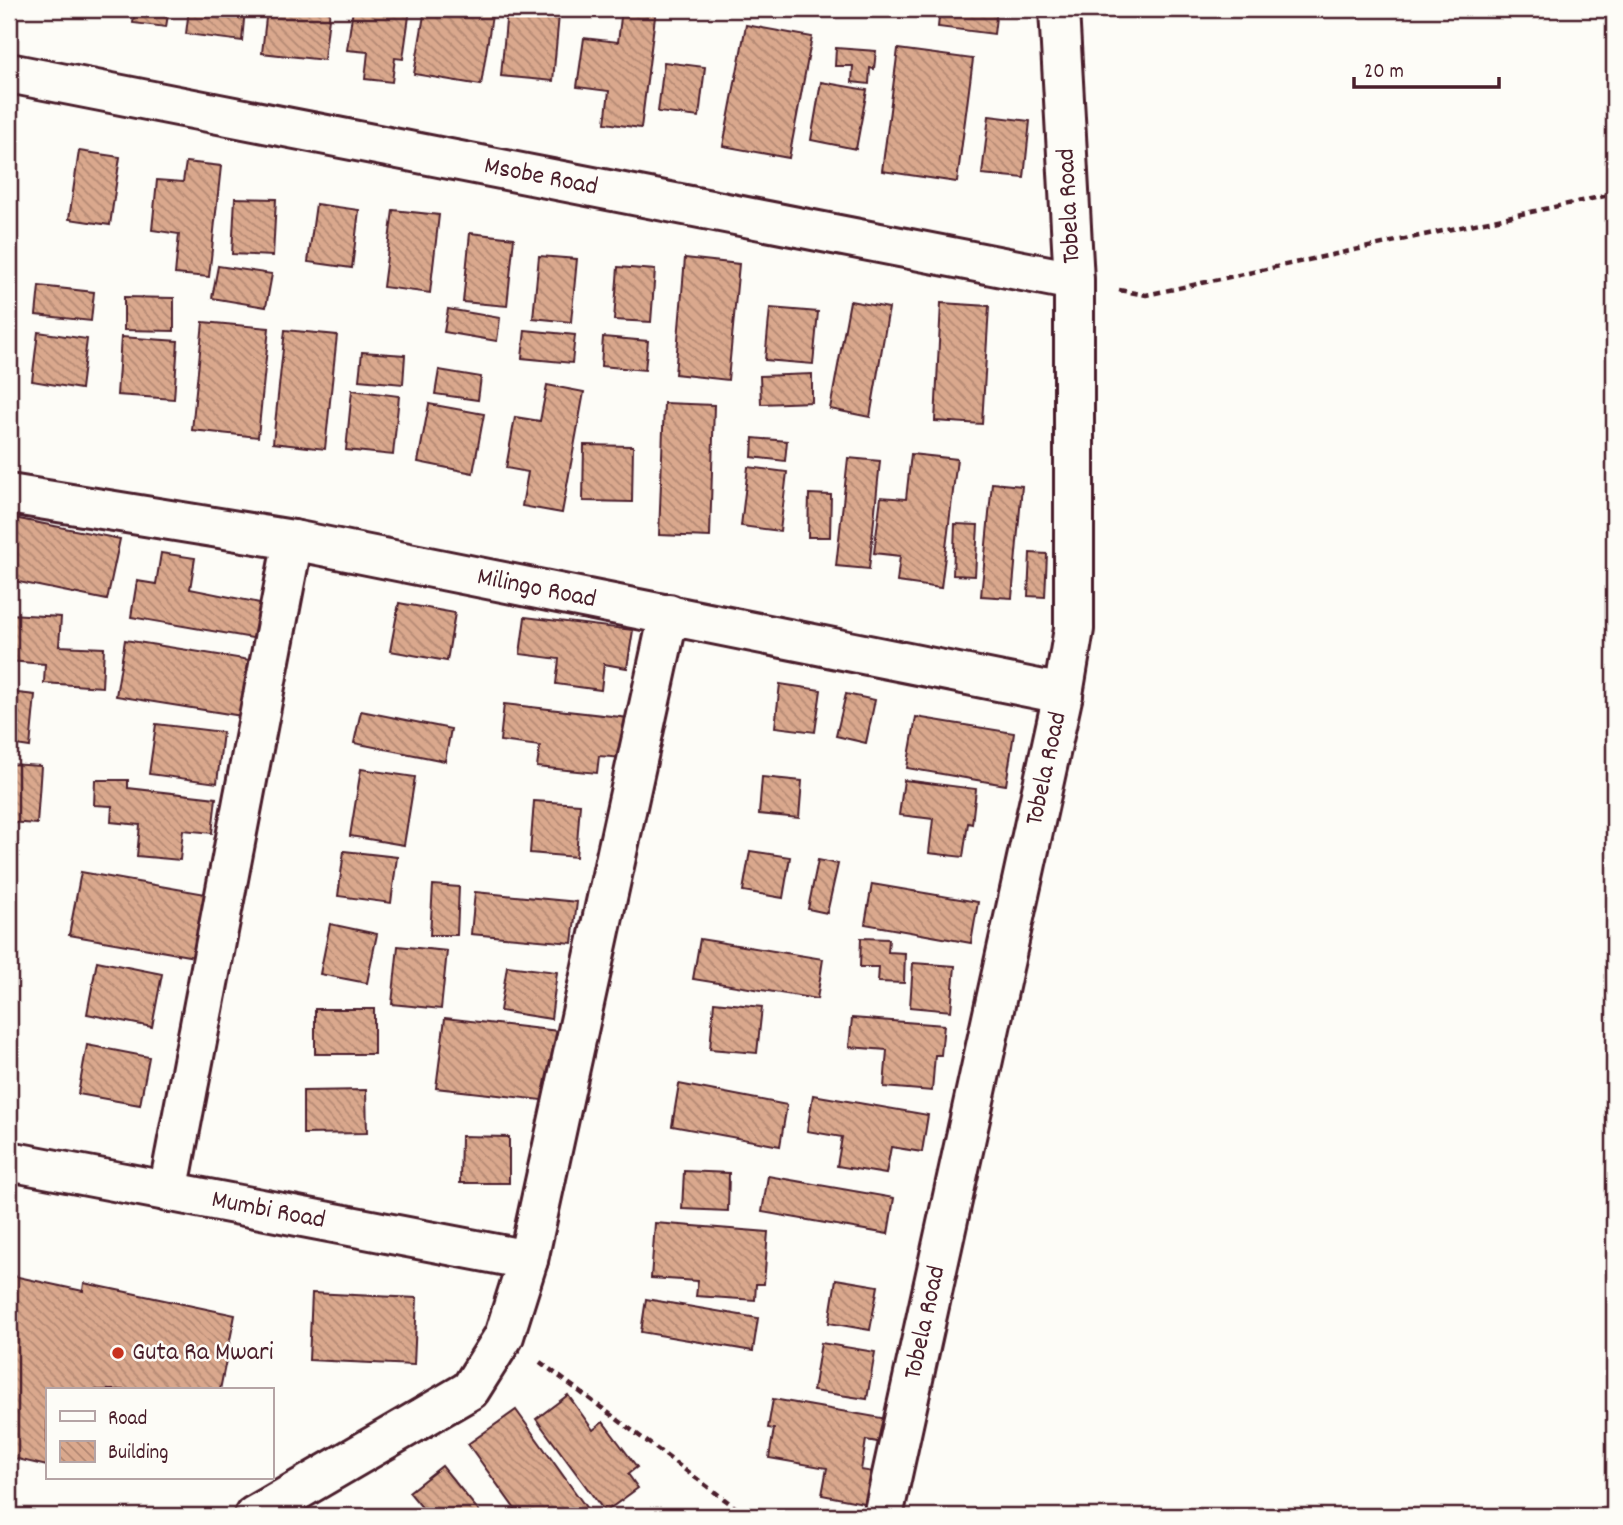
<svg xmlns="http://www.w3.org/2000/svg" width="1623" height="1525" font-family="Dekko,sans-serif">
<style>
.building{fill:url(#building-back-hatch);stroke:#4a1f2b;stroke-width:2}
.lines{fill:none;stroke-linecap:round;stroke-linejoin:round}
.minor-casing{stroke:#4a1f2b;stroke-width:44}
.path{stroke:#4a1f2b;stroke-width:4.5;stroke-dasharray:7 5;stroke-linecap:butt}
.minor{stroke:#fdfcf7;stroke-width:38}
.poi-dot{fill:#c8321e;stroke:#fdfcf7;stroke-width:2.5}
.labels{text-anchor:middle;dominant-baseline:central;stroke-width:5;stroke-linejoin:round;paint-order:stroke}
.street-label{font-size:26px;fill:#4a1f2b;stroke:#fdfcf7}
.poi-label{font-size:26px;fill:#4a1f2b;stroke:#fdfcf7;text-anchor:start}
</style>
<defs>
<pattern id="building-back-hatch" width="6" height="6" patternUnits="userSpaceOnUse" patternTransform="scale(1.75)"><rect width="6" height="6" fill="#daa88d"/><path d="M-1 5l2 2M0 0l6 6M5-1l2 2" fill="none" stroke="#b38873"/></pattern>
</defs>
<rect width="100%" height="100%" fill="#fdfcf7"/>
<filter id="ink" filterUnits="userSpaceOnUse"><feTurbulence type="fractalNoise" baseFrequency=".0143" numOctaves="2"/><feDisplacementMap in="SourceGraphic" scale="14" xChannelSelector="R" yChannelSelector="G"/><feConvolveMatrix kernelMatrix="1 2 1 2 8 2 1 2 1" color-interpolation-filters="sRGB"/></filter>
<g filter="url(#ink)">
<g class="building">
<polygon points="135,9 169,9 166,27 133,23"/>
<polygon points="189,9 245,9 242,41 186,34"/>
<polygon points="267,9 330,9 324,60 262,53"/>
<polygon points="353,9 410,9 403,59 395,58 392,82 365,79 368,52 347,50"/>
<polygon points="425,9 493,9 481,85 414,74"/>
<polygon points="622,9 656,9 641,128 605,123 609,91 577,87 584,38 618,42"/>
<polygon points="940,9 997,9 994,34 938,27"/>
<polygon points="507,10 559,15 553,81 501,76"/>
<polygon points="746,25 812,37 789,158 723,146"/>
<polygon points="836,48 876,51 874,69 870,68 869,84 852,82 853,66 835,66"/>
<polygon points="898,49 973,59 957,182 882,171"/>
<polygon points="664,62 705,67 699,117 658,112"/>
<polygon points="821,82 867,90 856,149 811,140"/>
<polygon points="989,116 1030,121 1024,178 982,174"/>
<polygon points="79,151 120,157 110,225 69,219"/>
<polygon points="186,162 221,166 209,277 175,274 179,234 152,230 157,180 183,182"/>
<polygon points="235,198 276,199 273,256 232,254"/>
<polygon points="316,204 359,210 352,268 308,262"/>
<polygon points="393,210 439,215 430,293 383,287"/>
<polygon points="470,233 514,238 507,306 463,302"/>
<polygon points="539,256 577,259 571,322 533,318"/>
<polygon points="685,258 739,264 728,380 675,374"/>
<polygon points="218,266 272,274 266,307 212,298"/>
<polygon points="618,267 655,270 651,322 614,320"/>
<polygon points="39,286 94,292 91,321 36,315"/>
<polygon points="124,297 174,298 174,331 124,330"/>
<polygon points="850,301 889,308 870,417 830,409"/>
<polygon points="941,303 989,306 982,424 935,421"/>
<polygon points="770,308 818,312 813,364 765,360"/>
<polygon points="448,309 500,318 497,341 444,332"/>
<polygon points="203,322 269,328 258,437 192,430"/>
<polygon points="285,330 337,335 325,449 273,443"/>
<polygon points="525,330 575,335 572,363 522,358"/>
<polygon points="38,332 87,339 81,389 32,381"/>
<polygon points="121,337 178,341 174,399 117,395"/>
<polygon points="603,337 648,341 645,370 601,366"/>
<polygon points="362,352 405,355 403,384 359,380"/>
<polygon points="439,370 481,377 478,400 435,394"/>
<polygon points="812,374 812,402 761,404 760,376"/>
<polygon points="547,385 584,392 562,513 522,506 528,472 506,468 515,417 540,421"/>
<polygon points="352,390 399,396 393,455 346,450"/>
<polygon points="664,403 714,405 710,537 659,535"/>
<polygon points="429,404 484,414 473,473 418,462"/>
<polygon points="753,438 787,441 785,461 752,457"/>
<polygon points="584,445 633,446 632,502 583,501"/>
<polygon points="911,454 957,459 941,588 897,582 900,556 874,553 881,497 906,499"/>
<polygon points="848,458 880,461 869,569 836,566"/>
<polygon points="748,467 787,472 780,531 741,526"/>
<polygon points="992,483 1022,486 1012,598 981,596"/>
<polygon points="809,494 831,495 830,537 808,537"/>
<polygon points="9,517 120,539 107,600 9,580"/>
<polygon points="955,524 978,525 975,576 953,575"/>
<polygon points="161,553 195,558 190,589 270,605 264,640 131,617 137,581 156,584"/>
<polygon points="1030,553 1047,554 1045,597 1028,596"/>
<polygon points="399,603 455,613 447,661 390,651"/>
<polygon points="9,614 61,617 59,646 104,648 102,687 44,683 45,664 9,661"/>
<polygon points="525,617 633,630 627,668 604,664 601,690 556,684 559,659 520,654"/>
<polygon points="125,640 250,660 242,716 116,696"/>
<polygon points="780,684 821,690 815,732 775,727"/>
<polygon points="9,692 35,695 30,747 9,744"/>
<polygon points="846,694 875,700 866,743 836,736"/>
<polygon points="504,704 629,718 624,758 599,756 597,773 537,767 540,746 500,741"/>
<polygon points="361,711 451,729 445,761 354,743"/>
<polygon points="916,717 1014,733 1006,785 907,768"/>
<polygon points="156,724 223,732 217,783 149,774"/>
<polygon points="9,764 41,766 37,824 9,822"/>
<polygon points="361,769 415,777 404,845 350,836"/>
<polygon points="762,777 802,781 799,818 759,814"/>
<polygon points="95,780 128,780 128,788 216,798 212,833 183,830 180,860 137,856 140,825 111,822 112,806 94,805"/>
<polygon points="904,780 976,789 972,824 968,823 963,857 929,853 933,819 899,815"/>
<polygon points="534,801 580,804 576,857 530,853"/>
<polygon points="344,851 397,857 391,903 338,896"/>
<polygon points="750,851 790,857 783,898 743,891"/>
<polygon points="818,860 838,864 827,913 808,909"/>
<polygon points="81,872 217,896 206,959 69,935"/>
<polygon points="872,884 978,902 971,943 865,924"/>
<polygon points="433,885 459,887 457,935 430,935"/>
<polygon points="475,892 577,902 572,943 471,934"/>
<polygon points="330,924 377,934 367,983 320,974"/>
<polygon points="861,938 889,939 888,952 905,953 904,983 878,982 879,967 860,967"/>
<polygon points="700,939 823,959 817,999 693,979"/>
<polygon points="398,946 447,951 441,1009 392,1004"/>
<polygon points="97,961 162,974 152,1027 87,1014"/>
<polygon points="913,963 955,966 951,1011 910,1007"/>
<polygon points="507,966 557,972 551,1019 500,1011"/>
<polygon points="714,1002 762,1007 757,1053 710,1049"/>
<rect x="315" y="1009" width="59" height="45"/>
<polygon points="445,1018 558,1031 550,1101 436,1088"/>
<polygon points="852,1018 944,1025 941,1055 935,1055 932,1091 884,1087 887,1050 849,1047"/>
<polygon points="87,1045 149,1057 140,1105 78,1094"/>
<polygon points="679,1084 787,1105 780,1146 672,1126"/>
<polygon points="366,1090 367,1133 303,1134 303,1091"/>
<polygon points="813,1095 928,1115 922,1152 891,1147 886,1174 837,1166 842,1137 807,1131"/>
<polygon points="461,1136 509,1137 509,1183 460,1183"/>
<polygon points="684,1171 729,1173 728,1211 682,1209"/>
<polygon points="768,1176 894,1198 888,1234 762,1212"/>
<polygon points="655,1223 768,1232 764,1284 756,1284 755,1300 696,1296 698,1281 651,1278"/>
<polygon points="9,1275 83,1291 84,1283 235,1315 220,1390 47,1390 47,1466 9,1457"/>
<polygon points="836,1279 878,1286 870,1330 829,1323"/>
<polygon points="312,1293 417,1298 414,1365 309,1360"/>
<polygon points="646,1299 758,1318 753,1351 641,1332"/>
<polygon points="821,1343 875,1352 867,1399 813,1391"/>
<polygon points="568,1395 593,1430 603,1422 637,1467 628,1474 638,1488 605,1512 536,1419"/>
<polygon points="773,1399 893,1420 889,1444 866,1440 861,1470 879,1473 874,1505 822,1495 827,1468 769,1458 774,1429 768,1428"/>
<polygon points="516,1410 590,1513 585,1516 520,1516 468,1444"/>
<polygon points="442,1466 483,1516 429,1516 409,1492"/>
</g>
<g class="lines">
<g class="minor-casing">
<g id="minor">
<path id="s1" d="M9,73L1074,281"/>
<path id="s2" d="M9,494L293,540L1063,694"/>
<path id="s3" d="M9,1161L528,1260"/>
<polyline points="168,1192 293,540"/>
<polyline points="254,1516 470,1390 504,1336 528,1260 669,614"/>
<path id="s4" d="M883,1516L1063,694L1074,629V281L1059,9"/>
</g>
</g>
<g class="path">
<polyline points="1119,290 1146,295 1614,194"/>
<polyline points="540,1362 747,1516"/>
</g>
<use href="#minor" class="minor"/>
</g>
</g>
<circle class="poi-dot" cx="118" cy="1353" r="7"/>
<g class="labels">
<g class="street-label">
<text stroke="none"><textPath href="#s1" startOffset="542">Msobe Road</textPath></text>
<text transform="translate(1070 206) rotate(-93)">Tobela Road</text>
<text stroke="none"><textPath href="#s2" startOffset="536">Milingo Road</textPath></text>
<text stroke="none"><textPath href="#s4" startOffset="765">Tobela Road</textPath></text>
<text stroke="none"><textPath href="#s3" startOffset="264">Mumbi Road</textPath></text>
<text stroke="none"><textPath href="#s4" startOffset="198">Tobela Road</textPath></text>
</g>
<g class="poi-label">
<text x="132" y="1353">Guta Ra Mwari</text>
</g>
</g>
<rect width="1623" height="1525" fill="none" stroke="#fdfcf7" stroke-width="35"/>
<rect x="18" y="18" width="1588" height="1490" fill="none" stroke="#4a1f2b" stroke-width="2.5" filter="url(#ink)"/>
<rect x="46" y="1388" width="228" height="91" fill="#fdfcf7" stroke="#b5a4a5" stroke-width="2"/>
<rect x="60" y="1411" width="35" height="10" fill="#fdfcf7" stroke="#b5a4a5" stroke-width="2"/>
<text x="108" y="1424" font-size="21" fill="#4a1f2b">Road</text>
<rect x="60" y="1441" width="35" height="21" fill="url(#building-back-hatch)" stroke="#b5a4a5" stroke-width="2"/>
<text x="108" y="1458" font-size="21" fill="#4a1f2b">Building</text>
<path d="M1354 77v10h145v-10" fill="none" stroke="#4a1f2b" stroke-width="3.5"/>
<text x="1364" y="77" font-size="21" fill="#4a1f2b" stroke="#fdfcf7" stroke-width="5" paint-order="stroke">20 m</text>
</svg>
